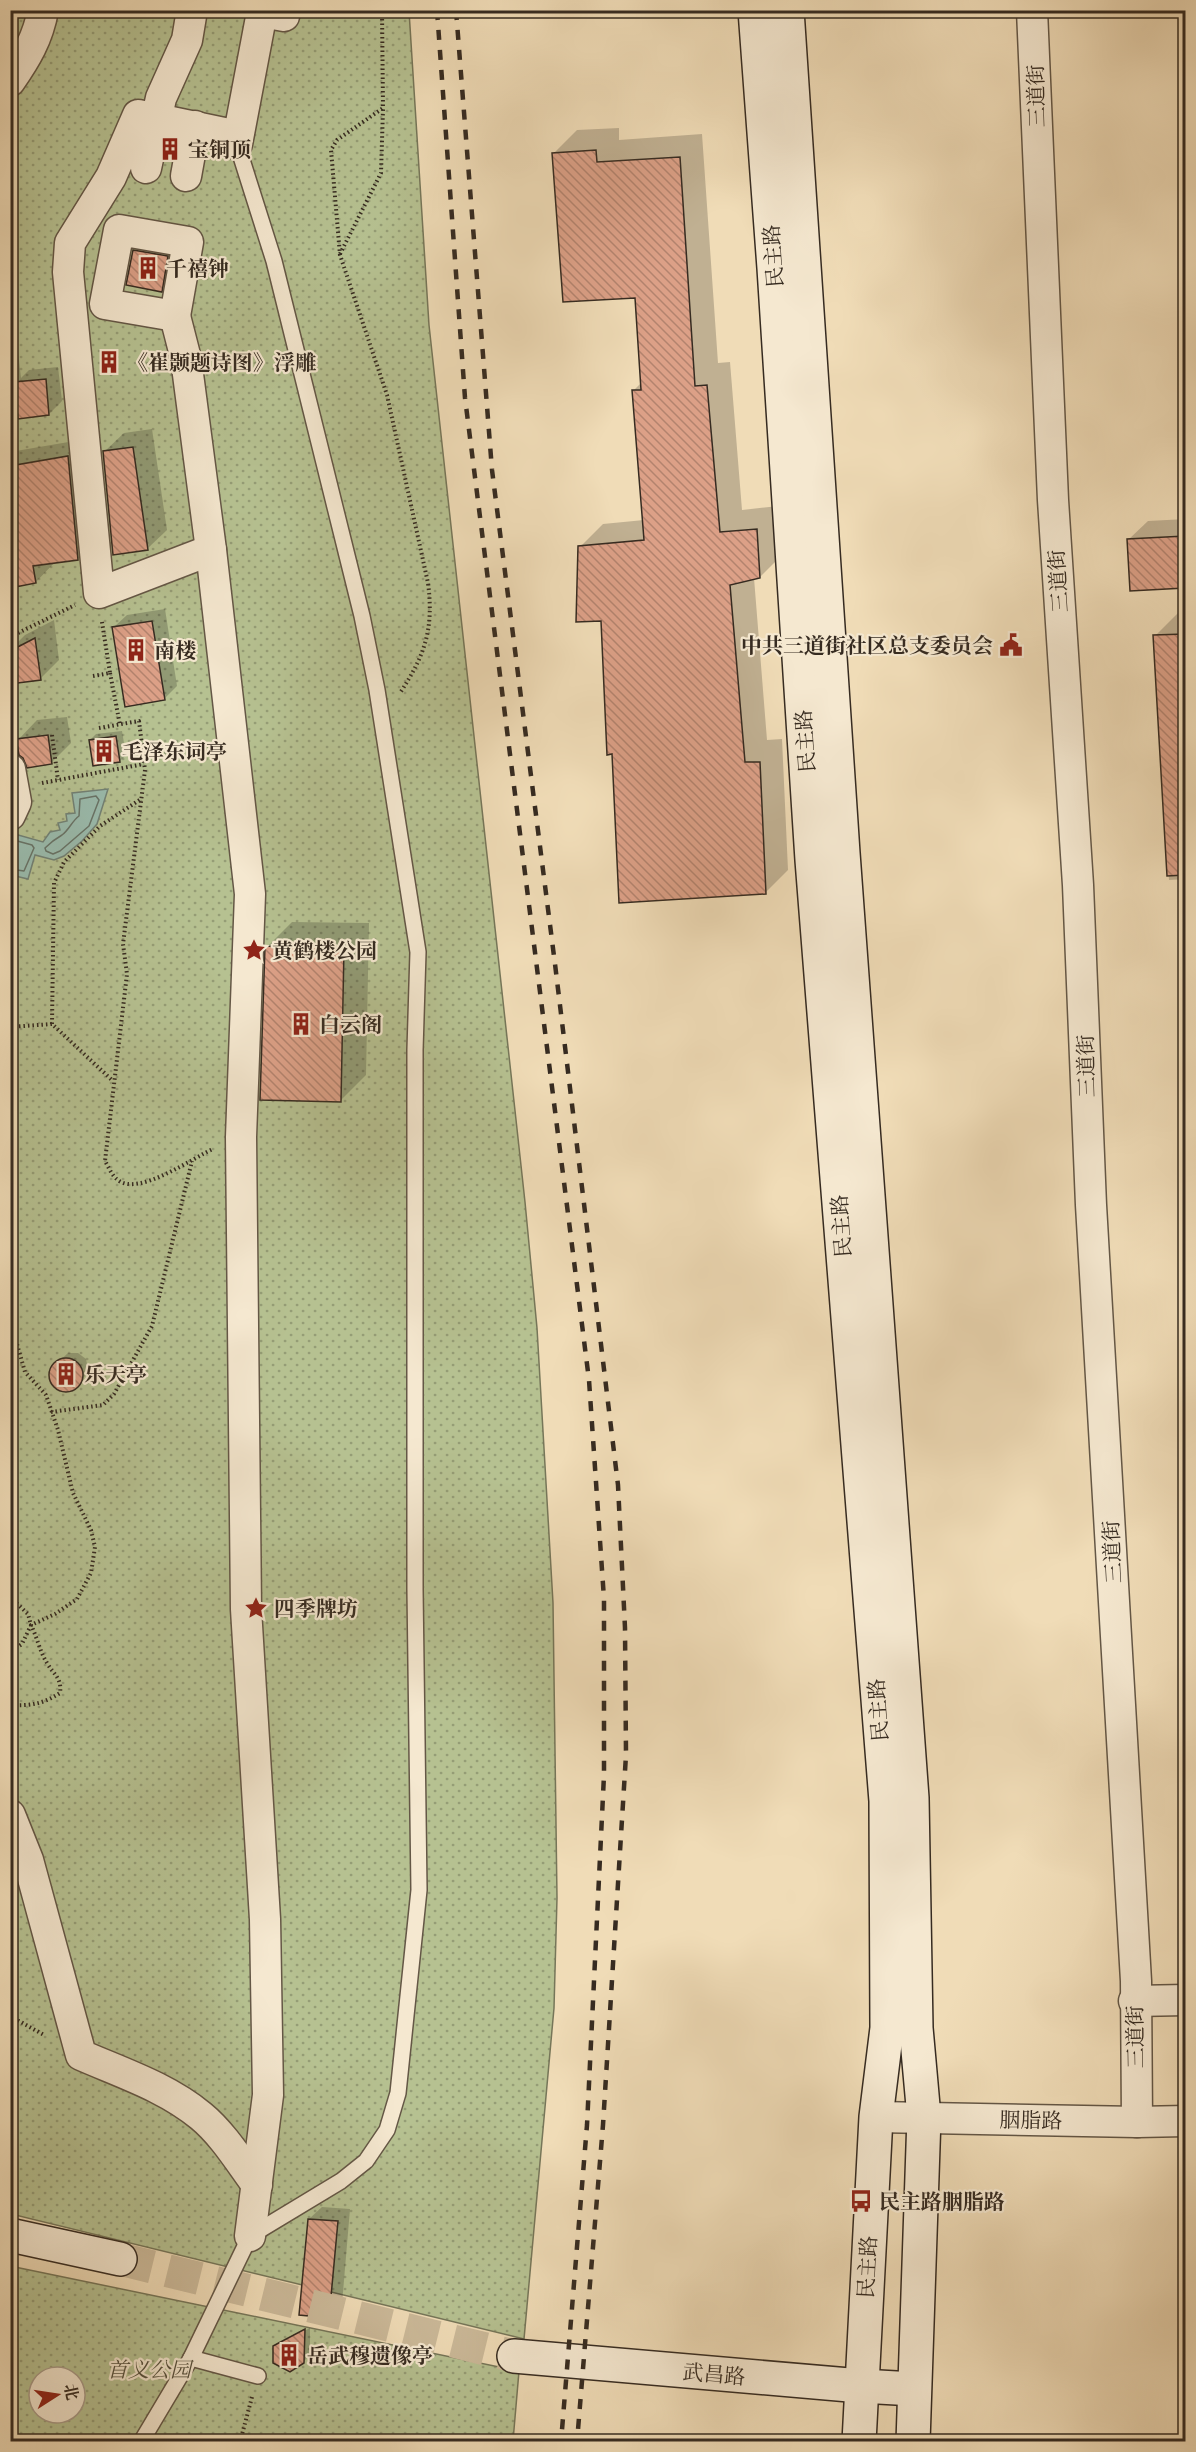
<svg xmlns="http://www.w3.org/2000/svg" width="1196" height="2452" font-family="'Libre Caslon Text','Noto Serif SC',serif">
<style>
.park{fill:url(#park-dots);stroke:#767659;stroke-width:1.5;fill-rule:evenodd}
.water{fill:#9abcae;stroke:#728276;stroke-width:1.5}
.shadow{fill:#0003}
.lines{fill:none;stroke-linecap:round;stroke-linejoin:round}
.shore{stroke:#687468;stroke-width:1.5}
.building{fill:url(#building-back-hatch);stroke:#362b21;stroke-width:1.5}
.secondary-tunnel{stroke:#cbb999;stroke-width:33;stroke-dasharray:33 16;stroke-linecap:butt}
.lane-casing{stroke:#645746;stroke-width:18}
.street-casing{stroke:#645746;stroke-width:33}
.secondary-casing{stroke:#362b21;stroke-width:36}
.path{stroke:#362b21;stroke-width:4;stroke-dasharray:1.5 3;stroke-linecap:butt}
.lane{stroke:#f5e8d0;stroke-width:15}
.street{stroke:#f5e8d0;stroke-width:30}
.secondary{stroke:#f5e8d0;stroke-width:33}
.rail{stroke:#362b21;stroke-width:4.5;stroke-dasharray:10 10;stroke-linecap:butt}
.labels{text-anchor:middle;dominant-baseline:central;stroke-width:4.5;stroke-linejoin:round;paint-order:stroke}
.street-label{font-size:21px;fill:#362b21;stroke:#f5e8d0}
.poi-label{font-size:21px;font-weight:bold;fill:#362b21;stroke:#f5e8d0;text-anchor:start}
.park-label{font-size:21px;font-style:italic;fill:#56503d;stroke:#f5e8d0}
</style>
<defs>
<pattern id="park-dots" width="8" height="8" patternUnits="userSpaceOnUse" patternTransform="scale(1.5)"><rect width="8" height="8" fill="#b6c191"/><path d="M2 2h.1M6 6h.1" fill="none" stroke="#959d76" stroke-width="1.8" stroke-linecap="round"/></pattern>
<pattern id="building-back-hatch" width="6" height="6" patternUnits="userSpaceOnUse" patternTransform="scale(1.5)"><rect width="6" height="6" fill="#dca087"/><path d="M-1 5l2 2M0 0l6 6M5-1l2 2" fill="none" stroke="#b3836e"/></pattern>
</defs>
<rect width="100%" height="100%" fill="#f0dcb7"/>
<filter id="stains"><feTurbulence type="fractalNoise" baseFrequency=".00333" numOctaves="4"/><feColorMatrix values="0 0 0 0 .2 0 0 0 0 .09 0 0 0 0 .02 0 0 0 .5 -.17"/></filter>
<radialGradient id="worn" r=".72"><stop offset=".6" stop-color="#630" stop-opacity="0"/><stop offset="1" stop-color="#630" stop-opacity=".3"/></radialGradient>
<g class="park">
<polygon points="10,11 409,11 429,325 525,1202 537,1328 553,1603 557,1898 554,2008 524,2339 11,2214"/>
<path d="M10,2266L519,2371L513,2441H11ZM39,2377H75V2413H39Z"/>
</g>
<polygon class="water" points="108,789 97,824 82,841 64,856 54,860 35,855 28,879 11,875 11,833 43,842 50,832 60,830 58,823 67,821 66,814 75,813 72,793"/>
<g class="shadow">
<polygon points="619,128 619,140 702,134 718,363 730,362 742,510 779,506 783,554 760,577 754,578 767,740 782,739 788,870 765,893 614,752 603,619 580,547 603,524 644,520 633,391 642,382 636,296 554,153 577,130"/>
<polygon points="147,238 180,244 174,278 161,290 134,251"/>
<polygon points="10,283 21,378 29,370 58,367 62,401 49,414 20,417 16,380 10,386"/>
<polygon points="152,429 167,530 147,549 104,452 124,433"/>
<polygon points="86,439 96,540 78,559 54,563 36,582 10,586 10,452"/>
<polygon points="1186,519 1186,587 1131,590 1128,540 1148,521"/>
<polygon points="165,609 177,686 164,699 114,627 127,615"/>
<polygon points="1180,611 1186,611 1186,879 1169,880 1155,636"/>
<polygon points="54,620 59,660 40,679 10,683 10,650 25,635"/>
<polygon points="67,717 71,743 51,763 25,757 18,740 37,720"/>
<polygon points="122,731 126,755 120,761 90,740 96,734"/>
<polygon points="292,922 369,923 366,1075 341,1100 267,947"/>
<polygon points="10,1162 15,1233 10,1237"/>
<polygon points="68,1353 78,1353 86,1359 88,1369 87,1374 74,1388 64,1390 52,1382 51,1372 53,1367"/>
<polygon points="322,2207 350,2209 342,2304 329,2316 309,2219"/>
<polygon points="310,2328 310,2355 303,2362 275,2346"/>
</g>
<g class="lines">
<g class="shore">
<path d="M96,796L99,800L89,826L60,851L53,854L46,851L45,848C51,842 55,839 62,835C69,830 72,821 79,816L80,799Z"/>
<polyline points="10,839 32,845 34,848 24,871 10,869"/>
</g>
</g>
<g class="building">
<polygon points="596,150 597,162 680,157 695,386 707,385 720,532 757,529 760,578 730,585 745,762 760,762 766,894 619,903 612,754 607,755 601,621 576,622 578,546 644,540 632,390 641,390 635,298 563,302 552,153"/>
<polygon points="133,250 168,256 162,292 126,285"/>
<polygon points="46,379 49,415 18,419 14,382"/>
<polygon points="133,447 148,550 113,555 103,451"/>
<polygon points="68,456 78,560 33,566 36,583 10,588 10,466"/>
<polygon points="1185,536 1185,588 1130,591 1127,539"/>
<polygon points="152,621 165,700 125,707 112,627"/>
<polygon points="1185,634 1185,875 1167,876 1153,635"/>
<polygon points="35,638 41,680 10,684 10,651"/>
<polygon points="48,735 52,764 27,768 23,758 19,755 16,739"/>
<polygon points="116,736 120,762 93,766 89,740"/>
<polygon points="265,946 344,948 341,1102 260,1100"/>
<circle cx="66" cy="1375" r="17"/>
<polygon points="308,2219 338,2221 329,2318 299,2315"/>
<polygon points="305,2329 304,2363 290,2372 273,2363 273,2346"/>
</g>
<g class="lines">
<polyline class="secondary-tunnel" points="120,2259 514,2356"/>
<g class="lane-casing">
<g id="lane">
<polyline points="191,2358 250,2236 341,2181 366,2161 387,2130 398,2093 419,1890 415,1589 415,1050 418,952 377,690 362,616 274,261 237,144"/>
<polyline points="141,2442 191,2358 258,2376"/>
</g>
</g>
<g class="street-casing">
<g id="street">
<polyline points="1032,10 1053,500 1078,885 1091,1205 1136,1981 1137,2122"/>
<path d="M10,81C26,58 38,38 43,10"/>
<polyline points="237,144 262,12 284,16 285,10"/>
<polyline points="146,168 161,98 187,40 192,10"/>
<polyline points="186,176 195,126"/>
<polygon points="119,230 188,242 175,316 105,304"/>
<polyline points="175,316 186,359 211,550 250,894 241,1137 246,1609 265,1919 268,2095 250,2236"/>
<polyline points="211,550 99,593 68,272 70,243 111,177 138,115 238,136"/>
<polyline points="10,769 16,802 10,815"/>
<path d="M10,1815L28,1860L81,2055C122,2073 166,2087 201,2116C223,2134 240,2162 257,2185"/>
<polyline points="1134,2001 1186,2000"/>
<polyline points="876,2117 1137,2122 1186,2121"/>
</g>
</g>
<g class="secondary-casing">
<g id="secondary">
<polyline points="755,10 774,268 812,860 886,1801 887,2028 876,2117 859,2442"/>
<polyline points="787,10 843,853 912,1798 916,2028 924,2117 913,2442"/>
<polyline points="10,2235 120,2259"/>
<polyline points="514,2356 861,2386 914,2389"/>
</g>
</g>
<g class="path">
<path d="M382,10L383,108L337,140L331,150L340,255L387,395L428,583C434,629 425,655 400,693"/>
<polyline points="340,254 381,173 383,109"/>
<polyline points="10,637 75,605"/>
<polyline points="110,673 120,725"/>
<polyline points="93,676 110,673 102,622"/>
<path d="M99,728L139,721L145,770L123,944L127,974L105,1161C108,1166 112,1176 118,1180C138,1197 194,1157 213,1149"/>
<polyline points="52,735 58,780"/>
<polyline points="42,783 144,764"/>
<polyline points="52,1024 54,883 64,862 100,826 141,799"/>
<polyline points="10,1027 52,1024 113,1081"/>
<path d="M10,1334L15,1337L25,1372L46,1395L58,1430L73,1493L91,1530L95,1547L91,1573L77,1599L55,1614L31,1625C37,1637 40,1652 47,1663C54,1675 62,1678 60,1693C43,1704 30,1706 10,1705"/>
<polyline points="51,1412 103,1405 114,1394 152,1326 192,1161"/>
<polyline points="10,1597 28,1614 31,1625 22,1644 10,1652"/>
<polyline points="10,2016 44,2035"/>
<polyline points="240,2442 252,2397"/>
</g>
<use href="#lane" class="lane"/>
<use href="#street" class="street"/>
<use href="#secondary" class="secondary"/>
<g class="rail">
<polyline points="437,10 465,398 589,1380 604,1599 604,1775 587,2125 561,2442"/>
<polyline points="456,10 492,470 555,964 618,1485 625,1628 626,1755 603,2125 577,2442"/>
</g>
</g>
<defs>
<g id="building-bare" transform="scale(1.8)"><path d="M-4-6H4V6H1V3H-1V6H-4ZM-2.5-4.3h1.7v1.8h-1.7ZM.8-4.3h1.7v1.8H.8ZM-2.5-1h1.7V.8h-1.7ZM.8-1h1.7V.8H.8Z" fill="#8f2418" stroke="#f5e8d0" stroke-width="2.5" paint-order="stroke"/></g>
<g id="civic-bare" transform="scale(1.8)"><path d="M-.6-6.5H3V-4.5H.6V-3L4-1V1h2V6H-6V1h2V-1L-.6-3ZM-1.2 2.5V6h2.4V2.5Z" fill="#8f2418" stroke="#f5e8d0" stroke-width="2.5" paint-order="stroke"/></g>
<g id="sight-bare" transform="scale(1.8)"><path d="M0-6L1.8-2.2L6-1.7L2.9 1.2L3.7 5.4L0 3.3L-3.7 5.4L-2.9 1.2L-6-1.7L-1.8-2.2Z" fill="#8f2418" stroke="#f5e8d0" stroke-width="2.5" paint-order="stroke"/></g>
<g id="bus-bare" transform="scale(1.8)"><path d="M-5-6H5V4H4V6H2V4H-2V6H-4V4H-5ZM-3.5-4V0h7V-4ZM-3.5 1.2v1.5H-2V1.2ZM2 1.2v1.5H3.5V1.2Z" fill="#8f2418" stroke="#f5e8d0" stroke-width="2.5" paint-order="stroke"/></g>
</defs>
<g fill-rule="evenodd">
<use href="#building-bare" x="170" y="149"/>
<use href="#building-bare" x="148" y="268"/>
<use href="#building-bare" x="109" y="362"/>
<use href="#civic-bare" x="1011" y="645"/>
<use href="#building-bare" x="136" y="650"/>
<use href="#building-bare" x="104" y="751"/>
<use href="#sight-bare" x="254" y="950"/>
<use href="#building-bare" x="301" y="1024"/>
<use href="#building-bare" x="66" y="1374"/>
<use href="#sight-bare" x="256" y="1608"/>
<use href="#bus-bare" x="861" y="2201"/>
<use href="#building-bare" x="289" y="2355"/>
</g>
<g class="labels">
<g class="street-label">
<text transform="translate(1036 96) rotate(-92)">三道街</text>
<text transform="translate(773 256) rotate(-94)">民主路</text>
<text transform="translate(1058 581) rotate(-94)">三道街</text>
<text transform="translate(805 741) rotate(-94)">民主路</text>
<text transform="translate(1086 1066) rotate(-92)">三道街</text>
<text transform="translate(841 1226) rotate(-94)">民主路</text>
<text transform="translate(1112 1552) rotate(-93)">三道街</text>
<text transform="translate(878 1710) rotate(-94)">民主路</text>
<text transform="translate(1135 2037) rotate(-91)">三道街</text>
<text transform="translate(1031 2120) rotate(1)">胭脂路</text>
<text transform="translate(867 2267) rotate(-87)">民主路</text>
<text transform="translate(714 2374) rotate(5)">武昌路</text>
</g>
<g class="poi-label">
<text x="188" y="149">宝铜顶</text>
<text x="166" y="268">千禧钟</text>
<text x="127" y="362">《崔颢题诗图》浮雕</text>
<text x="993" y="645" text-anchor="end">中共三道街社区总支委员会</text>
<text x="154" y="650">南楼</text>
<text x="122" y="751">毛泽东词亭</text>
<text x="272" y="950">黄鹤楼公园</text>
<text x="319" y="1024">白云阁</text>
<text x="84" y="1374">乐天亭</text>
<text x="274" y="1608">四季牌坊</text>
<text x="879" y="2201">民主路胭脂路</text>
<text x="307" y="2355">岳武穆遗像亭</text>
</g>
<g class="park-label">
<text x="149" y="2369">首义公园</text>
</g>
</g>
<rect width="1196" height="2452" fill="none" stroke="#f0dcb7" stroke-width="36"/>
<rect x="12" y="12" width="1172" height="2428" fill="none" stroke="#362b21" stroke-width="3"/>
<rect x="18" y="18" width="1160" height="2416" fill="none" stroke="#362b21" stroke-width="1.5"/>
<g transform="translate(57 2395) rotate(78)"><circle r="28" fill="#f5e8d0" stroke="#a99c8a" stroke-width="1.5"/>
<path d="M0-4.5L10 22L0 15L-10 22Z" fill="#8f2418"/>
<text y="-9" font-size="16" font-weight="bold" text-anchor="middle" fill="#362b21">北</text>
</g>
<rect width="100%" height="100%" filter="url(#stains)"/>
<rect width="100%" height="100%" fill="url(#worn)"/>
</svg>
